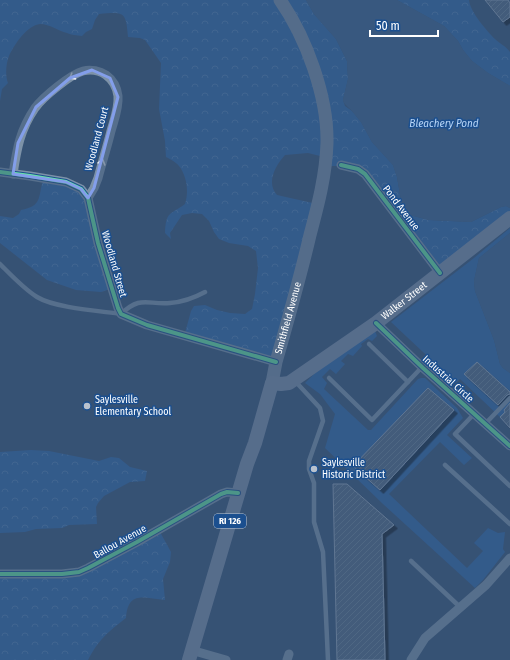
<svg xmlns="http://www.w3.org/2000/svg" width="510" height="660" font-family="'Fira Sans Condensed',sans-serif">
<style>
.grass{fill:#2f66a5}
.forest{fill:url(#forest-crowns)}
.water{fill:#3b618d}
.building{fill:url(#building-hatch);stroke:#92a2b6;filter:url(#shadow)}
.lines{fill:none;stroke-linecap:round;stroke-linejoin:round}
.lane{stroke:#7d92a8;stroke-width:4.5}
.street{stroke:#7d92a8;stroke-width:9}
.secondary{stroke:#798da4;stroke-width:13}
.primary{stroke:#7d8ea7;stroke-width:14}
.cycleway-casing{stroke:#1b4f8f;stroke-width:6}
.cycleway{stroke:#66e7a1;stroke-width:4}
.oneway{stroke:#e5e9ee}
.marked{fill:none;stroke:#839eea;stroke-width:3;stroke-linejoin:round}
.poi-dot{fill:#b9c2ce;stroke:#1b4f8f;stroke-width:1.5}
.labels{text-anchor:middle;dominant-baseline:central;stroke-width:3;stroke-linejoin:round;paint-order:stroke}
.shield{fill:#1b4f8f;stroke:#bbcadd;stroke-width:1}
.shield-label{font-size:9px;font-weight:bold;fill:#fff}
.street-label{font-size:10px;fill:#fff;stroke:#1b4f8f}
.poi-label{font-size:10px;fill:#fff;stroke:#1b4f8f;text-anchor:start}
.water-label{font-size:11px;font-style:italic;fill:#b5d3f5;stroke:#1b4f8f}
</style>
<defs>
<pattern id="forest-crowns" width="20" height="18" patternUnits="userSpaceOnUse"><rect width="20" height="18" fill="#2f66a5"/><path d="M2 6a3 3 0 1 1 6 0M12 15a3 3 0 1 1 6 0" fill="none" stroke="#4e7db2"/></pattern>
<pattern id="building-hatch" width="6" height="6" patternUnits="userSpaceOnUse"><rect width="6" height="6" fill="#526984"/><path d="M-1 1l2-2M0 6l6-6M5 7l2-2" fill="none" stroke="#6c8096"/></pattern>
<filter id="shadow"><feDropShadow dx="3.5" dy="3.5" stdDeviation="0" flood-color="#0009"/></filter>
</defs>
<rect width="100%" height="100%" fill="#365274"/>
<g class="grass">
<polygon points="510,228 510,233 479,258 474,281 475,291 494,340 500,364 503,368 510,373 510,406 500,417 460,379 456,383 391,322 474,258"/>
<polygon points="375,331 377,336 372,341 368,339 361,344 362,346 353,356 348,354 341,361 345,364 336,374 330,369 322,377 327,383 324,389 368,430 371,430 418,379 421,378 425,378 457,408 463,418 447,435 472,458 464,465 440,442 389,494 467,568 483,551 474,543 488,528 498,533 505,532 503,549 505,552 483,580 475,588 383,504 325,448 335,414 320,394 305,383 314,374 360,339"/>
</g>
<g class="forest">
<path d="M0,0H306L314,14L336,39L347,61L348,79L343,100L345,106L352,111L361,122L372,142L393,165L397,177L401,200L405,209L410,215L429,220L471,222L501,207L506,206L510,208V220L442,272L363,173L350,166H329L324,157L308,153L285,155C275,166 266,183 277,195L317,204L276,362L185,333L191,311L194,306L205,305L217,310L230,313L245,314L252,309L255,294L258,268L256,251L248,246L229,243L219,239L214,232L209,221L202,214L192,213L182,215L170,233L171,239L165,233C166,211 170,215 185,204C189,192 187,176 179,166C176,162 170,159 166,157L165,141L159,109L161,63L145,40L140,38L128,37C126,11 124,12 99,14L95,20L92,29L86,32L82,36C77,35 71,35 67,33C58,31 50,24 40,24C27,25 14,45 9,56C6,63 5,76 8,83L2,89L0,101Z"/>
<path d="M397,0H469C470,12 487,31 495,39C500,44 506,46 510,52V86L488,73L472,61L463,50L458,41L444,26Z"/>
<path d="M43,180L72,187L85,195L110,289L101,292L76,290L47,280L0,243V216L13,218L19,214L21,210C42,206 38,198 43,180Z"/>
<polygon points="31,450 49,451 99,461 111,457 119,458 130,467 147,471 145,481 130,482 104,496 98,503 96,507 97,524 69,525 62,528 36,529 25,532 0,533 0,452"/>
<path d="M160,532L171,552L170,562L163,579L165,600C144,598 128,590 126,618C108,632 99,639 88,660H0V575L85,572Z"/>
</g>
<g class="water">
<polygon points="306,0 397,0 444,26 458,41 463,50 472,61 488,73 510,86 510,208 506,206 501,207 471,222 429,220 410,215 405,209 401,200 397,177 393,165 372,142 361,122 352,111 344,103 343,100 348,79 347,61 336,39 314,14"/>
<polygon points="510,233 510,373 503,368 500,364 494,340 475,291 474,281 479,258"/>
</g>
<g class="building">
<polygon points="485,0 508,0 510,3 510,17 503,22"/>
<polygon points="477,362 510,392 510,394 507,395 498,405 464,374"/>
<polygon points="428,388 454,410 380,490 353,466"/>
<polygon points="510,403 510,428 500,417 505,412 504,410"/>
<polygon points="333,484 347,484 394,525 382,534 385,660 337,660"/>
</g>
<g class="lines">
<g class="lane">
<path d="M0,264C11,275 24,289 37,297C55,308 100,311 121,314C141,295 147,305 170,303C183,302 194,298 205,292"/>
<polyline points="369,344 408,382"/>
<polyline points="329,378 372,420 422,367"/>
<polyline points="295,381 320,408 323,421 309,461 309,469 314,483 314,522 323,552 328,660"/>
<polyline points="474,414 455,434 510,486"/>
<polyline points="485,424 510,398"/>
<polyline points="445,465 510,524"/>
<polyline points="411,561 460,607"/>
</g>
<g class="street">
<polyline points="341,165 358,169 365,174 440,273"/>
<polyline points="0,172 30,176 66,182 81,189 88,198 98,243 118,308 121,314 147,325 276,362"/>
<path d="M13,174C17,148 20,130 35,108C43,97 71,74 83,71C91,69 100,71 106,75C113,80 117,88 118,96C119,108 114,120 111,131C107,147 102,163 98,178L94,188L88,198"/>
<polyline points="376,323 423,368 510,446"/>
<polyline points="0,574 62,574 79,572 88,568 137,542 221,494 227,492 238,493"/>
<polyline points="191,650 226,660"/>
<polyline points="287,660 289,654"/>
<polyline points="411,660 425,638 486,585 510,558"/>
</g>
<path class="secondary" id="s1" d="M272,383L276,362C288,320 300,278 310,235C318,205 326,175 327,143C328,97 306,37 280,0"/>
<path class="primary" id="s2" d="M189,660L247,464L255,443L272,383L281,384L289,383L376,323L510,218"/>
<g class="cycleway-casing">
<g id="cycleway">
<polyline points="341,165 358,169 365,174 440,273"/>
<polyline points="0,172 30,176 66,182 81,189 88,198 98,243 118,308 121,314 147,325 276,362"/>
<polyline points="376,323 423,368 510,446"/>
<polyline points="0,574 62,574 79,572 88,568 137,542 221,494 227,492 238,493"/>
</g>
</g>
<use href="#cycleway" class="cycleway"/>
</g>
<defs><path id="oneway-chevron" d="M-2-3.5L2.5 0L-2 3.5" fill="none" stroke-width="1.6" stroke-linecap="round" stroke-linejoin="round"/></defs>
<g class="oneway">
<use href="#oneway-chevron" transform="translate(72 77) rotate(148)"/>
<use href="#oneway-chevron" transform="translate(102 162) rotate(-74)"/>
</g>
<path d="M0 0H510V660H0ZM92,70L110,78L118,97L94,188L88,198L81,189L66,182L13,174L18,143L36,107L70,78Z" fill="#365274" fill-opacity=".55" fill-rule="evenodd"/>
<path class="marked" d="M92,70L110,78L118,97L94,188L88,198L81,189L66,182L13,174L18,143L36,107L70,78Z"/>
<g class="poi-dot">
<circle cx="87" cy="406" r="4"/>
<circle cx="314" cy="469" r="4"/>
</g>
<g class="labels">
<rect class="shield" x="214" y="514" width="32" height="14" rx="3"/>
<g class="shield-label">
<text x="230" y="521">RI 126</text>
</g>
<g class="street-label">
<text transform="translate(97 139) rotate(-75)">Woodland Court</text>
<text transform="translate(401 208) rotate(53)">Pond Avenue</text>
<text transform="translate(114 264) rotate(74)">Woodland Street</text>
<text stroke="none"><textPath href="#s2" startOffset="448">Walker Street</textPath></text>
<text stroke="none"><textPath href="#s1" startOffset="67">Smithfield Avenue</textPath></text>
<text transform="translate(448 379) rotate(42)">Industrial Circle</text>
<text transform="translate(120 542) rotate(-29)">Ballou Avenue</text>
</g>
<g class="poi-label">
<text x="95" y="400">Saylesville<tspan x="95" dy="12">Elementary School</tspan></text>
<text x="322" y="463">Saylesville<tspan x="322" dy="12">Historic District</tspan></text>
</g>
<g class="water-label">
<text x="444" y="123">Bleachery Pond</text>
</g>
</g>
<path d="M370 30v6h68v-6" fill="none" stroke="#ffffff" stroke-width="2"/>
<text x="376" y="30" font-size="12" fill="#ffffff" stroke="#1b4f8f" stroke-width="3" paint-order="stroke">50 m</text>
</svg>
